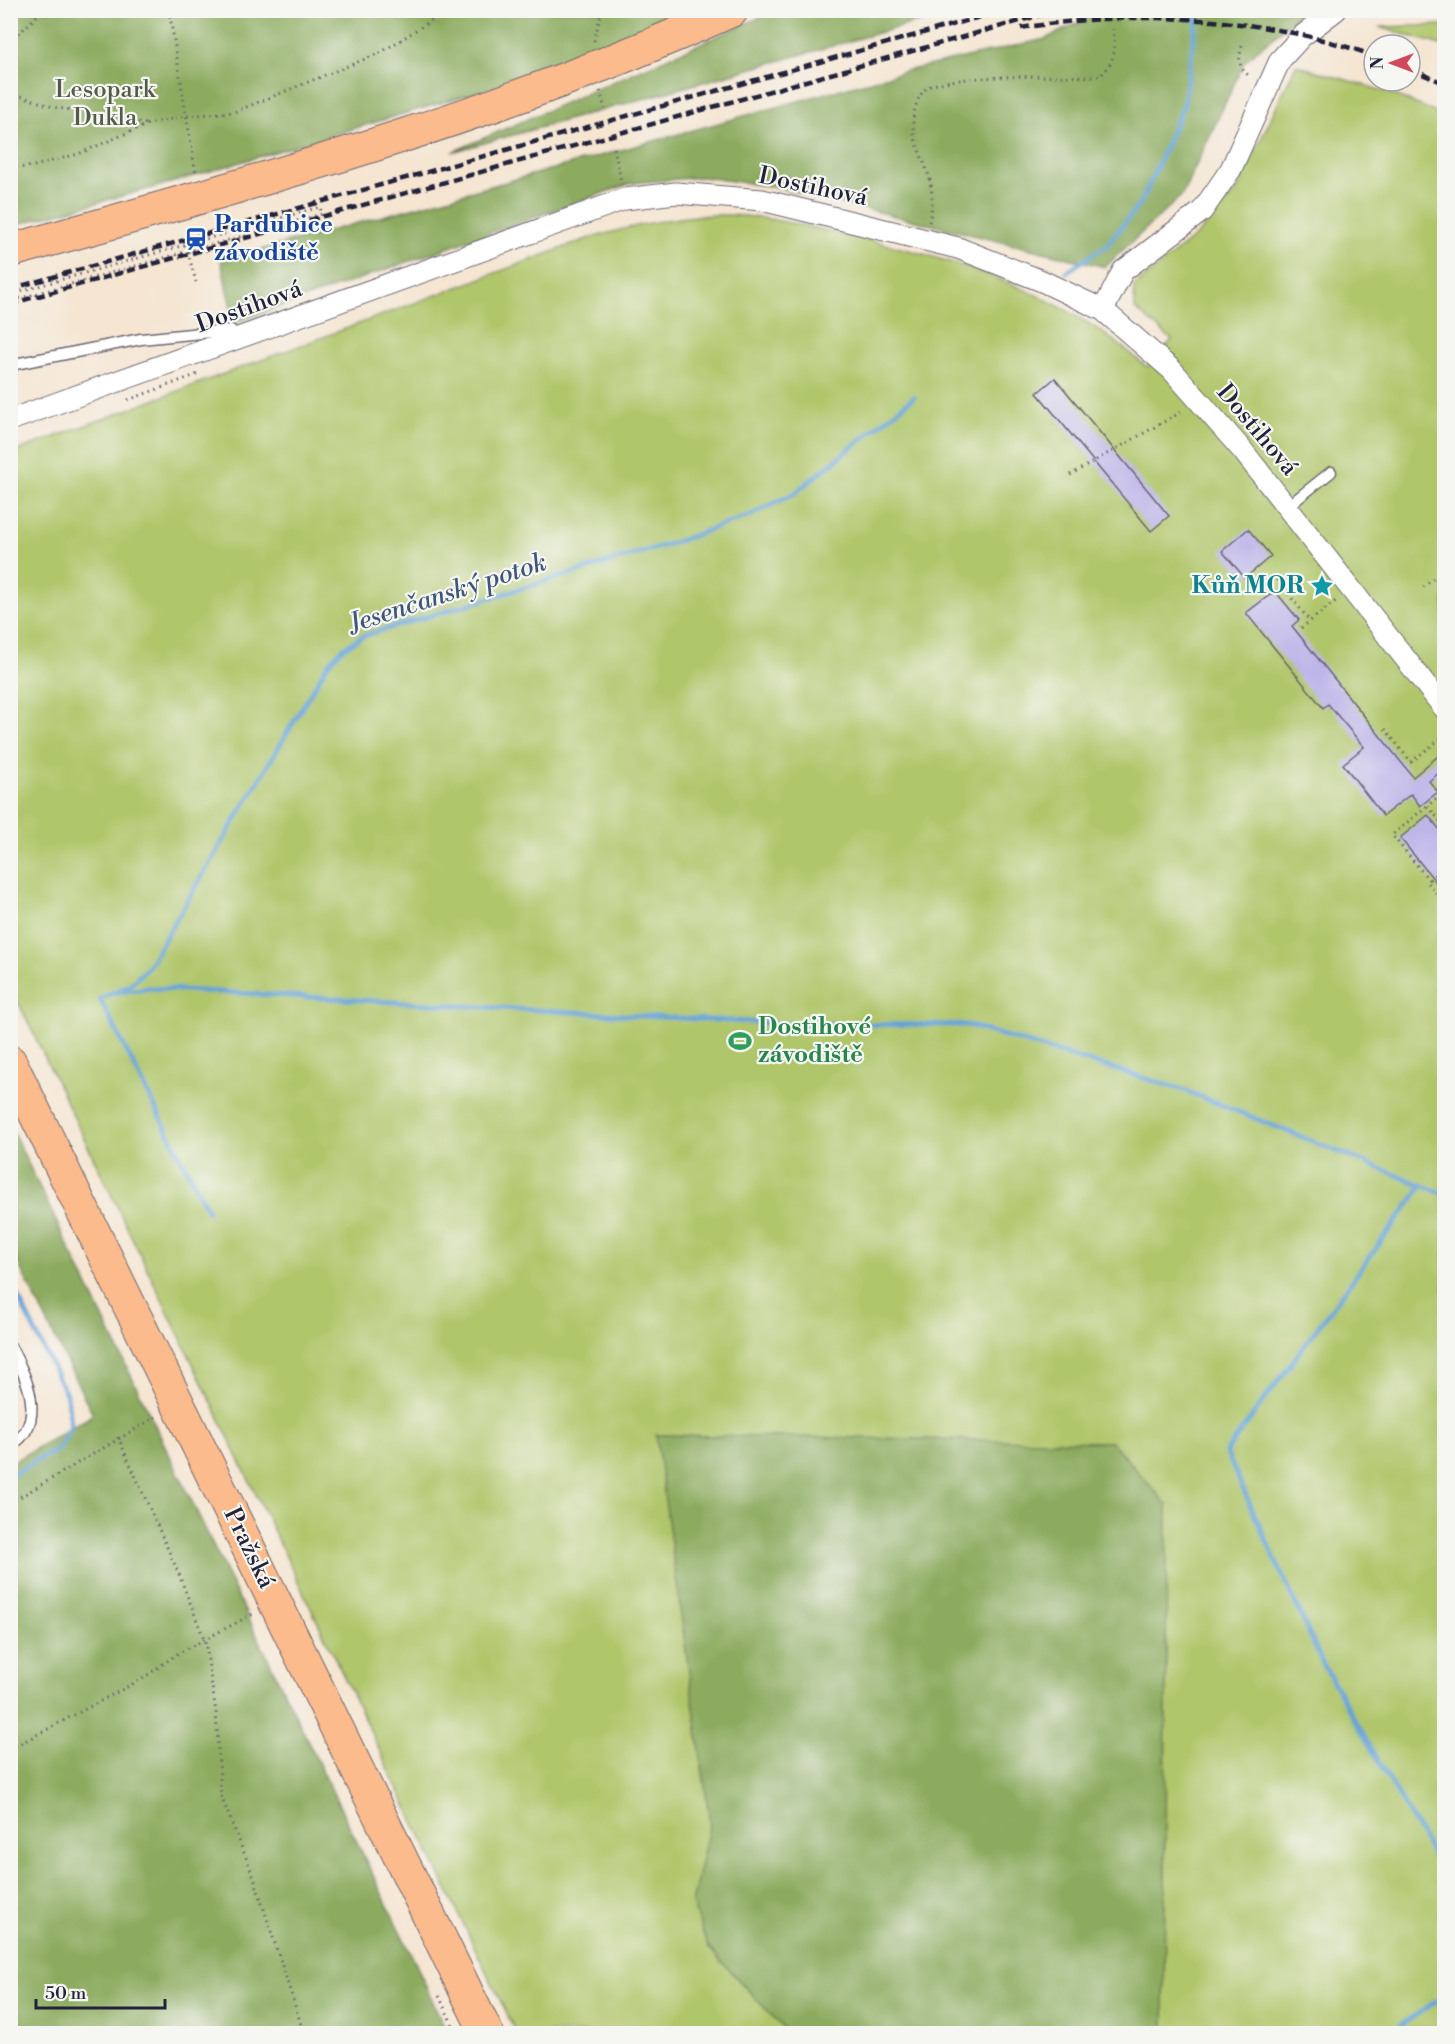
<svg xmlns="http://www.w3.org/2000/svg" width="1455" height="2044" font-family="'Libre Bodoni',serif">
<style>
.green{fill:#b0c66a;stroke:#697452;stroke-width:1.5}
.forest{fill:#8cab5e;stroke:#57664c;stroke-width:1.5}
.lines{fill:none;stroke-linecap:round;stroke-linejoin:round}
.stream{stroke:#65a3d6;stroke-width:5}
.building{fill:#beb6e9}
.service-casing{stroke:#6c6670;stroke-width:13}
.minor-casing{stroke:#6c6670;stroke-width:23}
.primary-casing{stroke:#6c6670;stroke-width:35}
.path{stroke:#6c6670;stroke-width:3;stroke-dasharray:1.5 4.5;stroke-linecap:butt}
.service{stroke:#fff;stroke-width:10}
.minor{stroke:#fff;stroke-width:21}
.primary{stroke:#fbbb8c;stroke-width:33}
.rail{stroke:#22223b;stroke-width:4.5;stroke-dasharray:9 4.5;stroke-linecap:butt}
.labels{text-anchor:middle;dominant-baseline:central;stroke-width:4.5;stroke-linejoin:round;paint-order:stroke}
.park-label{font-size:24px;fill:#545b4b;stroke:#f6f6f2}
.street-label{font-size:24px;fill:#22223b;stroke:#f6f6f2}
.transit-label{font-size:24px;font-weight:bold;fill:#164399;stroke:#f6f6f2;text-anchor:start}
.culture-label{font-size:24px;font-weight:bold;fill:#0d838f;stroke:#f6f6f2;text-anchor:end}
.leisure-label{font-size:24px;font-weight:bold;fill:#27864d;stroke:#f6f6f2;text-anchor:start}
.water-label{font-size:26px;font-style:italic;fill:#3d5679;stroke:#f6f6f2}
</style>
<rect width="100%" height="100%" fill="#f6f6f2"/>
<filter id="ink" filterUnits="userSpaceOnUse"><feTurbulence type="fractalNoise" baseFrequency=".0167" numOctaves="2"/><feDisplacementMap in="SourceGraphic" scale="12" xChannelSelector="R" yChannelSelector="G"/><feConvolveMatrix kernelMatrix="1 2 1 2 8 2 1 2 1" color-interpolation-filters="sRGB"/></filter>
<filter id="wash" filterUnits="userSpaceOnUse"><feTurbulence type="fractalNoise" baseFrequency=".008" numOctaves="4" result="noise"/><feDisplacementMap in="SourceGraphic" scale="24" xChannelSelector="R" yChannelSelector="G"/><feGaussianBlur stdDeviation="1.35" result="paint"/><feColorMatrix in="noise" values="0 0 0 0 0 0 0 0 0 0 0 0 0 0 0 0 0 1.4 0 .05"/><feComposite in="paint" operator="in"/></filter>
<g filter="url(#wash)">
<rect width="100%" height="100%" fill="#f5e5d1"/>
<g class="green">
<polygon points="1444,25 1444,46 1379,27"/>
<path d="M1296,65L1390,93L1444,116V2033H516L11,987V453L587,239C629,227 672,216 716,215C754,214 792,223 829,231C921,251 1021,277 1100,331C1117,342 1132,355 1147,367L1172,340L1135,309L1134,286L1198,234L1237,190Z"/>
</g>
<g class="forest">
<polygon points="777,10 957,11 452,152"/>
<polygon points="1105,10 1303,11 1245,61 1182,195 1105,267 775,187 703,177 632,183 234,323 221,261 906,71 1045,39"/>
<polygon points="11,11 698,11 525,78 163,185 11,226"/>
<polygon points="11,1128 415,1962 447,2033 11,2033 11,1463 93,1415 11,1249"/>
<polygon points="656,1435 1112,1442 1167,1505 1164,2033 788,2033 708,1947 692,1903 710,1823"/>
</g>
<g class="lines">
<g class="stream">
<polyline points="1066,272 1107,245 1142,201 1184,104 1198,10"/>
<polyline points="111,993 148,988 784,1024 968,1025 1184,1090 1444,1194"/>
<polyline points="1422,1186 1226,1452 1323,1664 1444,1875"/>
<polyline points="208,1211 100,999 131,984 148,967 328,664 342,649 363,636 673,543 751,515 795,493 914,397"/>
<polyline points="10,1281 67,1396 71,1427 59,1448 10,1476"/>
<polyline points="1388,2034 1444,1996"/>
</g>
</g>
<g id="blocks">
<g class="building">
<polygon points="1055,378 1169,516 1151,531 1037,393"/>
<polygon points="1248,529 1271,556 1245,578 1222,551"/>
<polygon points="1275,591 1299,620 1292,626 1413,777 1444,751 1444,769 1429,781 1438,792 1420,806 1411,794 1383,816 1343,764 1364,747 1328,704 1323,708 1246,613"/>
<polygon points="1428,815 1444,835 1444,892 1400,838"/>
</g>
</g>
</g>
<g filter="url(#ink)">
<use href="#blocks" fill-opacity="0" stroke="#6c6670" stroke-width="1.5"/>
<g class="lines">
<g class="service-casing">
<g id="service">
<polyline points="10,365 141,339 231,330"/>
<polyline points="1287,507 1331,472"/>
<path d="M10,1346C26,1375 49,1423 10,1446"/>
</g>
</g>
<g class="minor-casing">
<g id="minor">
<polyline points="1103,310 1123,271 1202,211 1231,169 1280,60 1302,36 1336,10"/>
<polyline points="10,420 625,199 676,193 762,200 958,248 1042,281 1103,310 1172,370 1243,451 1444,708"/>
</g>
</g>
<g class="primary-casing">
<g id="primary">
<path d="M10,251C255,182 500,116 732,10"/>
<polyline points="10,1062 487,2034"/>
</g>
</g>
<g class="path">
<polyline points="169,10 196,174"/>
<polyline points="594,41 602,10"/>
<polyline points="10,42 43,10"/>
<path d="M1242,46C1238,59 1238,69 1251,77"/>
<polyline points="600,91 605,109"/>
<polyline points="10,92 53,107 146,124"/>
<polyline points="614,148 621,181"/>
<polyline points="10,169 34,166 78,154 148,124 186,116 234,112 380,53 448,10"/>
<path d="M929,222C932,211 933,198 931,186C928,165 914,147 913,125C913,113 917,95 927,88C950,73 1067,77 1100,76C1115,63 1116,49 1113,29"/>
<polyline points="188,252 196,282"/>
<polyline points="10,294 320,207 322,214 10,301"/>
<polyline points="128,400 201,373"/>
<polyline points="1070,475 1183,411"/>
<polyline points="1273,575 1310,621"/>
<polyline points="1423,587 1444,571"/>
<polyline points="1301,628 1337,600"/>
<polyline points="1385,729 1411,762 1444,736"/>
<polyline points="1428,806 1444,826"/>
<polyline points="1444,867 1427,882 1444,903"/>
<polyline points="1429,880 1392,835 1444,792"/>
<polyline points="118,1437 178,1572 205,1641 216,1712 221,1796 253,1875 304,2034"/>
<polyline points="10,1503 156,1417"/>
<polyline points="10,1749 142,1679 177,1654 253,1614"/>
<polyline points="439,1996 457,2034"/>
</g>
<use href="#service" class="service"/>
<use href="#minor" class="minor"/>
<use href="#primary" class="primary"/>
<g class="rail">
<path d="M1021,28C1135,9 1265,16 1374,56"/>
<polyline points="1410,69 1444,83"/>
<polyline points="10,289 1005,10"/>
<polyline points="10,304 1059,10"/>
</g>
</g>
</g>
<defs>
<g id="station-bare" transform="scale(1.8)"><path d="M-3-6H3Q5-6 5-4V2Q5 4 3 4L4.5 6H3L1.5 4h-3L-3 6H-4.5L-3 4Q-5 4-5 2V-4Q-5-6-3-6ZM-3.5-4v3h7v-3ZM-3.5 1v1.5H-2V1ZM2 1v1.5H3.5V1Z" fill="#1a4fb4" stroke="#f6f6f2" stroke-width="2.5" paint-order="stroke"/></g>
<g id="sight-bare" transform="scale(1.8)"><path d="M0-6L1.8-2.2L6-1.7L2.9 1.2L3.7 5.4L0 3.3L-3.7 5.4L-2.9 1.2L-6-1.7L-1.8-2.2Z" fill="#0f9aa8" stroke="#f6f6f2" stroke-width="2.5" paint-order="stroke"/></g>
<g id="stadium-bare" transform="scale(1.8)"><path d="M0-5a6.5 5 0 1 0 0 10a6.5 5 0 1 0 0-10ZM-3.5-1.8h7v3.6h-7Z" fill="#2e9e5b" stroke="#f6f6f2" stroke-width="2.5" paint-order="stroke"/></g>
</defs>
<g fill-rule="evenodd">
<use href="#station-bare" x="196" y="239"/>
<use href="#sight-bare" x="1322" y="586"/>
<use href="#stadium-bare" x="740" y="1041"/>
</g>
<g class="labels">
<g class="park-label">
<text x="105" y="90">Lesopark<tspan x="105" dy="28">Dukla</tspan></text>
</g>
<g class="street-label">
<text transform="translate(813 187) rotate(12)">Dostihová</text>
<text transform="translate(249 307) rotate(-20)">Dostihová</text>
<text transform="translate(1257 430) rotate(50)">Dostihová</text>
<text transform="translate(249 1548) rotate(64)">Pražská</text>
</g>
<g class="transit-label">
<text x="214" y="225">Pardubice<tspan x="214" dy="28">závodiště</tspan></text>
</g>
<g class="culture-label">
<text x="1304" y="586">Kůň MOR</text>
</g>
<g class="leisure-label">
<text x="758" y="1027">Dostihové<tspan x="758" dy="28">závodiště</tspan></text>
</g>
<g class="water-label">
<text transform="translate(448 593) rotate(-18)">Jesenčanský potok</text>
</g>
</g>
<rect width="1455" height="2044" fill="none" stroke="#f6f6f2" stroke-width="36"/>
<g transform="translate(1392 63) rotate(270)"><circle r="28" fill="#f6f6f2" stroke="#a1a1a9" stroke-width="1.5"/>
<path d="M0-4.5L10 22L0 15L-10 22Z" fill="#d1495b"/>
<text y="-9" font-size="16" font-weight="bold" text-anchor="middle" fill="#22223b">N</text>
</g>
<path d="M36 1999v9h129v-9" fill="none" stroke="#22223b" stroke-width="3"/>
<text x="45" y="1999" font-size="18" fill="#22223b" stroke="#f6f6f2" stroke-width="4.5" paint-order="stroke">50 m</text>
</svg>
